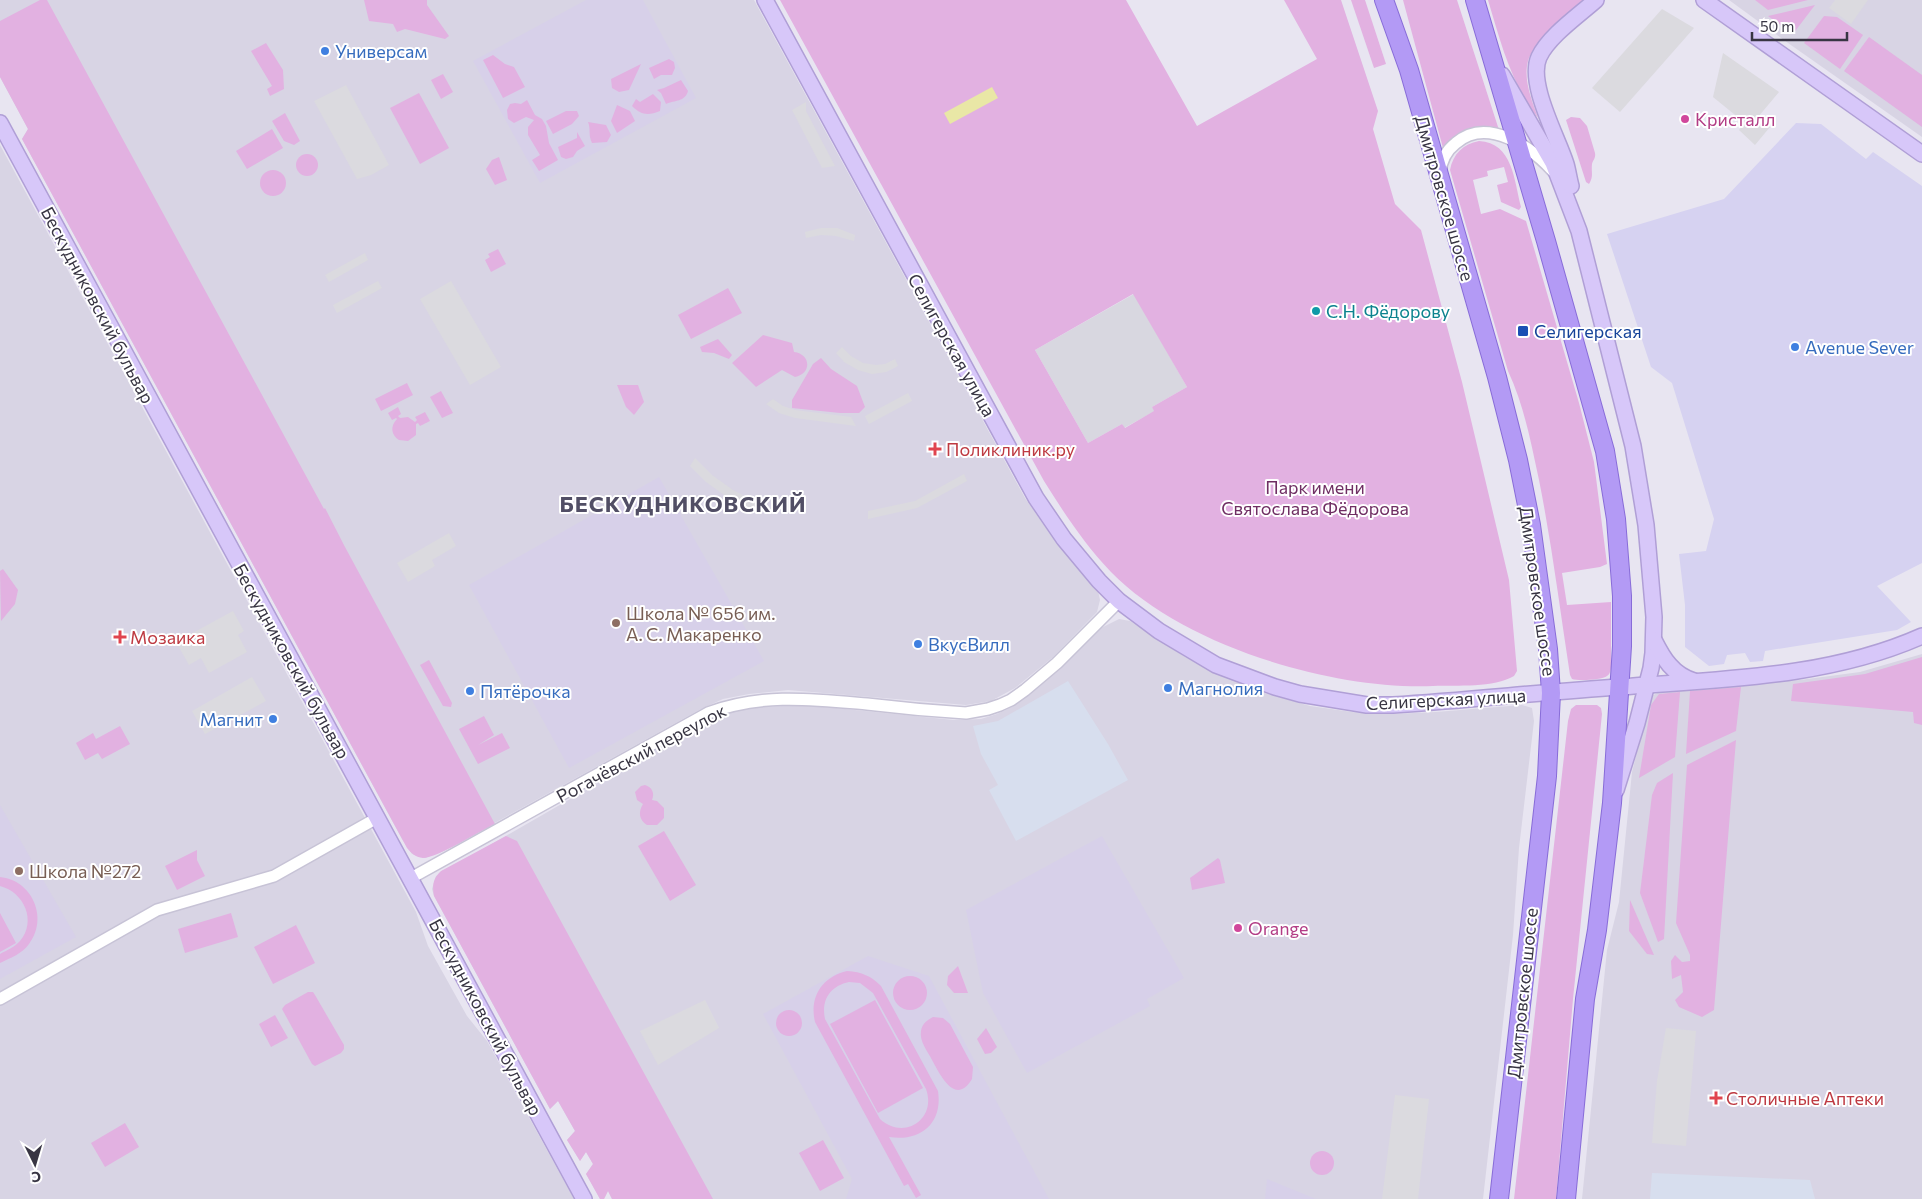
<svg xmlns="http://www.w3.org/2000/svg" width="1922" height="1199" font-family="Commissioner,sans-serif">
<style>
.residential{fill:#d8d4e4}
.commercial{fill:#d6d2f1}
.industrial{fill:#d8d7e0}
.education{fill:#d7d0e9}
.medical{fill:#d7deee}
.green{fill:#e2b1e1;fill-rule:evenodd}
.parking{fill:#dbdadf}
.water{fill:#e9e7a6}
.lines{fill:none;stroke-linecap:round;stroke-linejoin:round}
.street-casing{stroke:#c7c3d6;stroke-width:14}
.secondary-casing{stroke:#b09fd6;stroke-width:18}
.primary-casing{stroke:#886cd8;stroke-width:20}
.street{stroke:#fff;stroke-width:11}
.secondary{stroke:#d7c7f9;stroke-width:15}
.primary{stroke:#b39af5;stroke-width:18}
.shop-dot{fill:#3f7fe0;stroke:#fff;stroke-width:2}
.hotel-dot{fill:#d1479c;stroke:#fff;stroke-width:2}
.culture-dot{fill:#0f9aa8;stroke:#fff;stroke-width:2}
.transit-dot{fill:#1a4fb4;stroke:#fff;stroke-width:2}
.health-dot{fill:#e0444e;stroke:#fff;stroke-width:2}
.education-dot{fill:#8d6e63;stroke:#fff;stroke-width:2}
.labels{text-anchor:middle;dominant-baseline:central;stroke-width:4;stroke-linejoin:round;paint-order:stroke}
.shop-label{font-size:18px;fill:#366cbe;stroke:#fff;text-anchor:start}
.hotel-label{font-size:18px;fill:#b23c85;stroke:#fff;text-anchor:start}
.street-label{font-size:18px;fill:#383543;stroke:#fff}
.culture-label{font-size:18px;fill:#0d838f;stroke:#fff;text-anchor:start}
.transit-label{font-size:18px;fill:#164399;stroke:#fff;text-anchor:start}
.health-label{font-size:18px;fill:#be3a42;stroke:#fff;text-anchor:start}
.park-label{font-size:18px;fill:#6f2e63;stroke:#fff}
.education-label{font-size:18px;fill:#785e54;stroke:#fff;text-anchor:start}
.district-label{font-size:22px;font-weight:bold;letter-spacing:1px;fill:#514e65;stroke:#fff}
</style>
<rect width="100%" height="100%" fill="#e8e5f1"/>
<g class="residential">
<polygon points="0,0 754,0 1025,498 1055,541 1098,591 1100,600 1097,612 1053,657 1015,688 991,701 966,705 788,690 749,694 723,699 699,710 444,851 425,858 412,854 402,839 22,139 28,129 0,77"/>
<polygon points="1729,0 1922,0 1922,137 1788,43"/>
<polygon points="0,145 416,912 428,946 467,1016 487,1041 574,1199 0,1199"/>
<polygon points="1119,619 1130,621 1185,657 1214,672 1261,692 1310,706 1352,712 1392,714 1436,712 1522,705 1532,708 1534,721 1519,848 1513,935 1483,1199 612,1199 608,1191 604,1199 600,1199 586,1174 593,1164 586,1152 580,1161 567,1140 575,1131 558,1101 550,1109 434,896 432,889 436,876 711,718 727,712 760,707 805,705 954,720 981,719 997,714 1012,707 1036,689 1061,667 1101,628"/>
<polygon points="1922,654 1922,1199 1582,1199 1607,950 1619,902 1632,772 1651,696 1662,691 1800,680 1860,672"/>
</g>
<polygon class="commercial" points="1796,123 1821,124 1866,159 1873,152 1922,186 1922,563 1877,586 1911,622 1897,630 1765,651 1763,661 1750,662 1745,653 1727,655 1724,664 1709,666 1685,647 1685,605 1679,554 1706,551 1714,519 1672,383 1651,367 1607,234 1724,199"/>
<polygon class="industrial" points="1134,294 1187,387 1152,407 1155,411 1124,428 1122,424 1088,443 1035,350"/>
<g class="education">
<polygon points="586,0 643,0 696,98 540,183 473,61"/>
<polygon points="659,477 764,661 569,768 469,585"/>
<polygon points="0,805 76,937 0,979"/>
<polygon points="1102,836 1184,978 1147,999 1150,1006 1027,1073 983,993 966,910"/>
<polygon points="868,956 929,976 1049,1199 846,1199 852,1179 763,1014"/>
<polygon points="1267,1179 1316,1199 1265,1199"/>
</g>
<g class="medical">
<polygon points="1068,681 1108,744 1128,780 1016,841 989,790 998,785 981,754 973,726 998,721"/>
<polygon points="1652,1173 1810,1180 1815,1199 1650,1199"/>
</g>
<g class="green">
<path d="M40,0H47L324,509L325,508L345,547L495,824C480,831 437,858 423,858C415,857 411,853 407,848L22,139L28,129L0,77V21Z"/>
<polygon points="364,0 427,0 427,5 449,36 445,39 405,29 397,32 393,24 369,21"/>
<path d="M780,0H1126L1197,126L1317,59L1284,0H1341L1378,111L1373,129L1395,204L1421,230L1462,382L1509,580L1517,671L1514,676C1494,688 1457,685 1433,686C1332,690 1183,646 1111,572C1085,545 1064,513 1044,481ZM1133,294L1187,387L1152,407L1154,411L1125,428L1122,424L1088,443L1035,350Z"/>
<polygon points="1351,0 1365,0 1386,64 1374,68"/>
<path d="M1403,0H1457L1499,130C1476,124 1457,130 1443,148Z"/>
<path d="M1488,0H1587C1572,13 1532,43 1528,61C1523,80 1532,100 1538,118C1510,81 1501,43 1488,0Z"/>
<polygon points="1755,0 1808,0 1768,10"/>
<polygon points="1815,5 1793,34 1768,16"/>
<polygon points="1824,16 1837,17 1863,35 1840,69 1804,43"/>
<polygon points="1869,37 1922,75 1922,127 1844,71"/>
<polygon points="266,43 283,70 284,89 270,96 267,89 272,86 251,51"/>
<polygon points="493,55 505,64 514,67 525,87 503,98 483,60"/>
<polygon points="669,59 674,62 675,68 672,75 661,75 654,79 649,68"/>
<polygon points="641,64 629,90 619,92 612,88 611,79"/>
<polygon points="443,74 453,92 441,99 431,80"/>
<path d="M681,80L688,91C685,102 675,100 666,104L661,93L657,90L664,88Z"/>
<polygon points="419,93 449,148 420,164 390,108"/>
<path d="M653,94L661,102L660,111C648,116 641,115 632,106L636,99L640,102Z"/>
<polygon points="527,100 535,115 542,119 546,126 549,143 558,160 539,171 532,160 540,155 528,135 528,127 534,120 526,117 514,123 508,119 507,110 510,104 515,103 521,104"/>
<polygon points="617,105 630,111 635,121 617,133 611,121"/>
<polygon points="566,111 577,111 579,116 572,124 553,134 546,121"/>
<polygon points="285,113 300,141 294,145 284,141 272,121"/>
<path d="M1571,117L1580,118L1587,126L1595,153C1596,158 1593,160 1592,164C1591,173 1594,176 1589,184L1586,182L1566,120Z"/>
<path d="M588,122L606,125L611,135L607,142L592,143C588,135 591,129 588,122Z"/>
<polygon points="272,129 283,148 247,169 236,151"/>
<polygon points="577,132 585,146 577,151 573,157 566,159 561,157 558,147 577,138"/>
<path d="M1479,141C1513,143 1514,180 1521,207L1519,210L1501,202L1497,185L1508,182L1504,167L1487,171L1488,176L1473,180L1481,214L1500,209L1526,221L1579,403L1594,462L1607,564L1600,567L1562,573L1567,605L1611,602V668C1610,672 1610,674 1607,676C1602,680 1578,681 1572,679L1570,675C1560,610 1552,545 1539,480C1531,443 1524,405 1508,371L1450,170C1453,154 1463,144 1479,141Z"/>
<circle cx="307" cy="165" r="11"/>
<polygon points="499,157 507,180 495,185 486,169 492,160"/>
<circle cx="273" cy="183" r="13"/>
<polygon points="498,249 506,264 491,272 485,260 490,257 488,254"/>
<polygon points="728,288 742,313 691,339 678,315"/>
<path d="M763,335L792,343L794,352C811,354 812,374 795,377L782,370L756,387L732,363Z"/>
<polygon points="718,339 732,355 729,359 714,353 702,352 700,347"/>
<polygon points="821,358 831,369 857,386 865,407 859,413 840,413 792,408 792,400 813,364"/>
<polygon points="407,383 413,395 381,411 375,399"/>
<polygon points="617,385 638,385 644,402 634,415 626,407"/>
<polygon points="441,391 453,413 442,418 430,397"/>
<path d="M398,407L401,414L398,416L400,418L408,417L415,422L417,420L415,417L425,412L430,421L420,426L418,423L416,424V435L408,441L399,440C391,435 390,426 397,419L396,418L392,420L388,413Z"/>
<polygon points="3,569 18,590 15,604 1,621 0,571"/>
<polygon points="1922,657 1922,725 1914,723 1913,712 1791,701 1793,684 1865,674"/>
<polygon points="429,660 452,703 451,707 443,706 420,665"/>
<polygon points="1741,687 1736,731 1686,754 1690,691"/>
<polygon points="1680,692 1675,757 1639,778 1651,705 1659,694"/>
<polygon points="1576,705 1597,705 1601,708 1602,714 1573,999 1556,1199 1514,1199 1568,721 1571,709"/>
<polygon points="484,716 494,735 478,745 502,733 510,748 478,764 459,729"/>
<polygon points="120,726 130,744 102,759 98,753 85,760 76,743 93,733 96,739"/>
<polygon points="1736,740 1714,1010 1702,1017 1679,1007 1675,1000 1683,992 1681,975 1672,979 1671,961 1675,955 1682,962 1690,961 1690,955 1676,923 1687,765"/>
<polygon points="1673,773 1664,939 1658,942 1640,893 1652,795 1657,783"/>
<path d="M645,785C652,787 655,793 652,800L657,801L664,808V818L657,825H647C639,820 638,812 643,804L637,800L635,792L641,786Z"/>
<polygon points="664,831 696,885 670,901 638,846"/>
<path d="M506,836L517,841L713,1199H612L608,1191L604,1199H600L586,1174L593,1164L586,1152L580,1161L567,1140L575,1131L558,1101L550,1109L434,896C432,886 433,878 441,871Z"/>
<polygon points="197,850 197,860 205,876 177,890 165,866"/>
<polygon points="1218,858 1220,860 1225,883 1192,890 1190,878"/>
<path d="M0,877C32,880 49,918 29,944C22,954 10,958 0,963V954C7,950 15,947 20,941C37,921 24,892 0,886Z"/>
<polygon points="1630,900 1654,955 1647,954 1629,931"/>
<polygon points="0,913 16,943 0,952"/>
<polygon points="231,913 238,937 185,953 178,929"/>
<polygon points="296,925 315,963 273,984 254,947"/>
<polygon points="958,966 968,993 954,993 947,985 948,976"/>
<path d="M847,971C862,972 871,976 881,986L938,1091C943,1124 920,1142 889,1137L921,1195L916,1198L908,1184L904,1186L815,1022C809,997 822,977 847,971ZM849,982L860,983L873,993L926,1089C937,1119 904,1141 880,1119L825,1019C821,1000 830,986 849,982Z"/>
<circle cx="910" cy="993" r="17"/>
<polygon points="308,992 313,992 315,995 344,1045 344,1049 341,1053 315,1066 312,1064 282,1009 285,1005"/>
<polygon points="875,1000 923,1088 878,1113 830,1024"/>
<circle cx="789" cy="1023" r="13"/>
<polygon points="275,1015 288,1038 271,1047 259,1024"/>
<path d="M933,1017L943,1018L950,1024L973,1067L972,1079C955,1107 940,1074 932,1060C928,1052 919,1041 921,1031C922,1024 927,1020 933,1017Z"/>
<polygon points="986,1028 997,1047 991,1053 985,1054 977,1039"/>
<polygon points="125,1123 139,1147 105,1167 91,1143"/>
<polygon points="823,1140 844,1178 820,1191 799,1153"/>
<circle cx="1322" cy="1163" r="12"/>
</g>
<g class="parking">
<polygon points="1835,0 1868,0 1851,24 1829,8"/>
<polygon points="1662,9 1694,28 1620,112 1592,88"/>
<polygon points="1723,53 1779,92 1758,117 1770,127 1755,145 1739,130 1745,123 1713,97"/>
<polygon points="346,85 389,165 371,175 357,179 314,101"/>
<polygon points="806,102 806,111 835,166 822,168 792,110"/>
<polygon points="821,228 837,228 855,235 854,241 836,236 821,235 806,238 805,232"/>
<polygon points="365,253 368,260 329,282 325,275"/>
<polygon points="378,281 382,288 337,313 333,305"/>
<polygon points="451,281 501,367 470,385 420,299"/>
<polygon points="842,347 851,356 863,363 876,365 885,364 895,359 898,366 886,372 872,374 858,370 844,362 836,353"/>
<polygon points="908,393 912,401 869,424 865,416"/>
<polygon points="773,399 783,406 795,410 851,417 856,426 795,418 779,413 766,404"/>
<polygon points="695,458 712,475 733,490 764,506 760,514 727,497 706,482 690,466"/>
<polygon points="964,474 967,481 917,508 868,519 868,511 915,501"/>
<polygon points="449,533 456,546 432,560 435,566 408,582 397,563"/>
<polygon points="233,611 244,631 238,635 247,652 209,673 201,658 189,665 176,642"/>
<polygon points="252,677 266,701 205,734 192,711"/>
<polygon points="705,1000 719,1028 658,1065 640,1031"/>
<polygon points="1666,1028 1696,1031 1686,1146 1652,1143 1657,1081"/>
<polygon points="1395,1095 1429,1099 1418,1199 1382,1199"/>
</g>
<polygon class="water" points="992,87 998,98 950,124 944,113"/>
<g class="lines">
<g class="street-casing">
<g id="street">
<path d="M1440,173C1441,161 1447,150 1456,143C1487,116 1531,147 1553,171"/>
<path d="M411,878L708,713C762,693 811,699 867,704C900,708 933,711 966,713L988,709L1000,705L1011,700L1025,690L1057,663L1119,601"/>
<polyline points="0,999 157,910 274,876 377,818"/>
</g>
</g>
<g class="secondary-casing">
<g id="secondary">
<path d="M765,0L1036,498L1064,539L1099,581L1119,601L1159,631L1216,665L1275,687L1300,694L1367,705H1393C1469,700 1545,692 1620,687C1721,679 1828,678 1922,636"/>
<polyline points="1704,0 1922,154"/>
<polyline points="1502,75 1553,163 1579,231 1633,446 1646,525 1654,617 1653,653 1651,668 1637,723 1616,790"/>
<polyline points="0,123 584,1199"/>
<path d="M1571,186C1569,179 1568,171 1566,164C1558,138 1527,83 1539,57C1549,36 1578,16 1596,0"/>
<path d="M1654,640C1663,658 1673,675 1694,681"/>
</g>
</g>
<g class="primary-casing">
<g id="primary">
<polyline points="1384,0 1409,70 1497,377 1518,460 1531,525 1548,649 1551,693 1547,776 1499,1199"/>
<polyline points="1475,0 1546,241 1605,451 1616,519 1622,596 1622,646 1612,803 1597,930 1585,999 1566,1199"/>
</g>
</g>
<use href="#street" class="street"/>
<use href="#secondary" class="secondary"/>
<use href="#primary" class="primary"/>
</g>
<g class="shop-dot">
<circle cx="325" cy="51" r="5"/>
<circle cx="1795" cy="347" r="5"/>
<circle cx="918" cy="644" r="5"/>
<circle cx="1168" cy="688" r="5"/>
<circle cx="470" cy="691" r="5"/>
<circle cx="273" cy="719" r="5"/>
</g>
<g class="hotel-dot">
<circle cx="1685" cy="119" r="5"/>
<circle cx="1238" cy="928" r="5"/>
</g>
<circle class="culture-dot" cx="1316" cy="311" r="5"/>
<rect class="transit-dot" x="1517" y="325" width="12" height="12" rx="2.5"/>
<g class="health-dot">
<path d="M932.5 441.5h5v5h5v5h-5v5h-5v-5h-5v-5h5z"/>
<path d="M117.5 629.5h5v5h5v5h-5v5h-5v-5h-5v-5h5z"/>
<path d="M1713.5 1090.5h5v5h5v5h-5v5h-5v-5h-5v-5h5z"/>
</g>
<g class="education-dot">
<circle cx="616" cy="623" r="5"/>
<circle cx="19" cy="871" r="5"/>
</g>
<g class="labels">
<g class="shop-label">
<text x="335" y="51">Универсам</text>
<text x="1805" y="347">Avenue Sever</text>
<text x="928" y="644">ВкусВилл</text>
<text x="1178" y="688">Магнолия</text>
<text x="480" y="691">Пятёрочка</text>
<text x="263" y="719" text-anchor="end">Магнит</text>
</g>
<g class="hotel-label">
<text x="1695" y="119">Кристалл</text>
<text x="1248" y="928">Orange</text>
</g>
<g class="street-label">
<text transform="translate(1445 198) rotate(74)">Дмитровское шоссе</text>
<text transform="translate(98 305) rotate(62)">Бескудниковский бульвар</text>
<text transform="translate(952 345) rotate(61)">Селигерская улица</text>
<text transform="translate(1538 591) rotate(82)">Дмитровское шоссе</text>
<text transform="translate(292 661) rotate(61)">Бескудниковский бульвар</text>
<text transform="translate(1446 699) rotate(-3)">Селигерская улица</text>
<text transform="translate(641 753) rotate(-28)">Рогачёвский переулок</text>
<text transform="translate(1522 993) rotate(-84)">Дмитровское шоссе</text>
<text transform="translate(486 1017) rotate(62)">Бескудниковский бульвар</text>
</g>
<g class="culture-label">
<text x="1326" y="311">С.Н. Фёдорову</text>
</g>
<g class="transit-label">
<text x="1534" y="331">Селигерская</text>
</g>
<g class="health-label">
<text x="946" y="449">Поликлиник.ру</text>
<text x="130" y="637">Мозаика</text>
<text x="1726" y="1098">Столичные Аптеки</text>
</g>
<g class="park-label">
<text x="1315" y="487">Парк имени<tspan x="1315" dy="21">Святослава Фёдорова</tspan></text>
</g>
<g class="education-label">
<text x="626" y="613">Школа № 656 им.<tspan x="626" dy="21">А. С. Макаренко</tspan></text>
<text x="29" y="871">Школа №272</text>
</g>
<g class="district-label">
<text x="683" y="503">БЕСКУДНИКОВСКИЙ</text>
</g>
</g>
<g transform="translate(35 1164) rotate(175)" stroke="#ffffff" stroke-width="4" paint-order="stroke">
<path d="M0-4L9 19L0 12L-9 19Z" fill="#383543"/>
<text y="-8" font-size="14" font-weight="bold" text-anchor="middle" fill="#383543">С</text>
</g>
<path d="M1752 32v8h95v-8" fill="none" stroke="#383543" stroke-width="2.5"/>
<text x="1760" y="32" font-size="15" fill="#383543" stroke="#ffffff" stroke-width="4" paint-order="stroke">50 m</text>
</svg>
